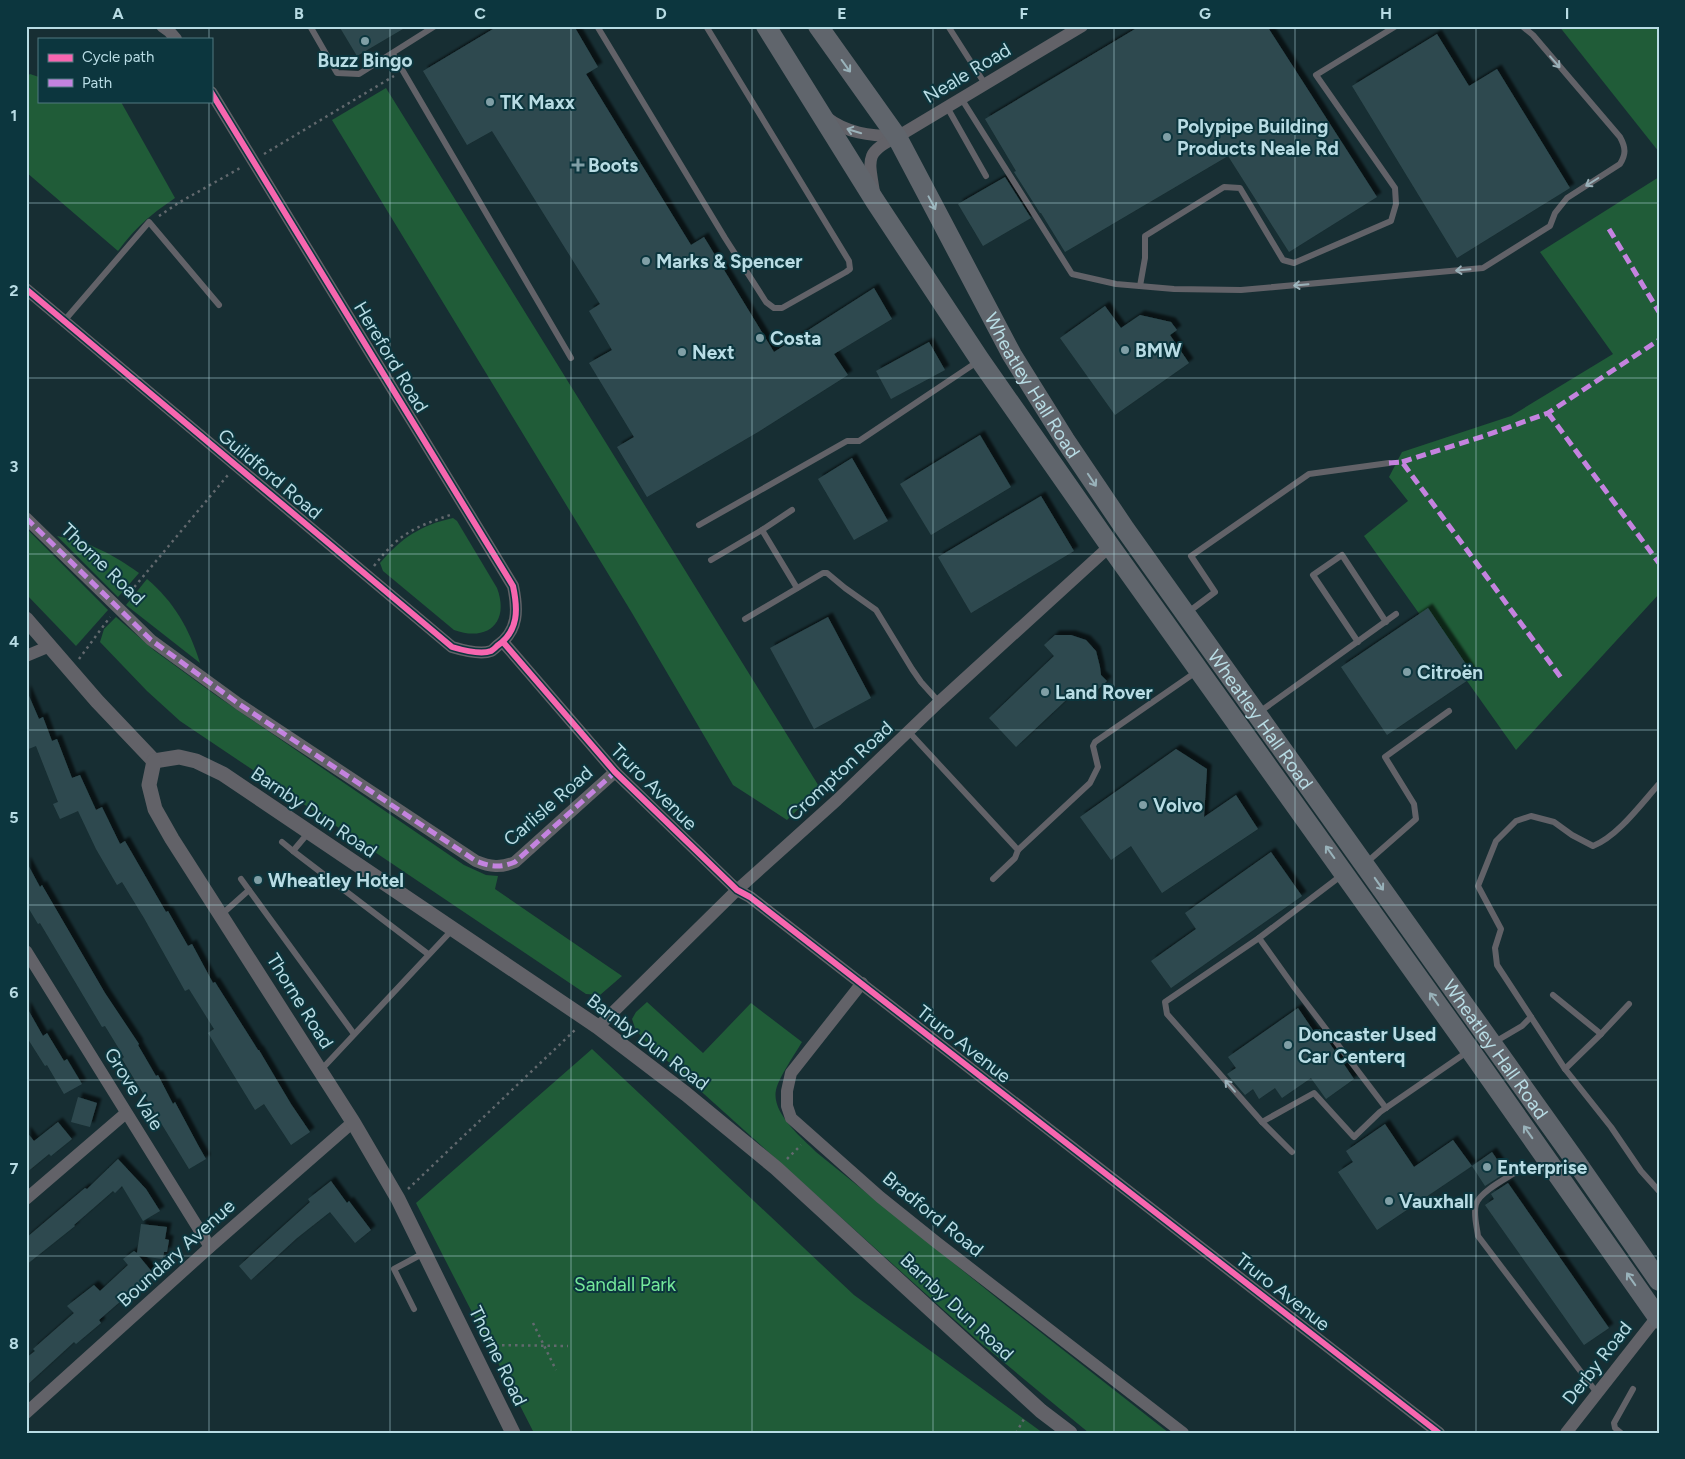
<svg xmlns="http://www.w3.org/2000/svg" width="1685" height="1459" font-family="Figtree,sans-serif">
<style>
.green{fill:#205c38}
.building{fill:#2f4a4f;filter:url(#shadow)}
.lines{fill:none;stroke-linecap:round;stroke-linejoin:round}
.path{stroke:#62696e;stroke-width:2.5;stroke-dasharray:2.5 4;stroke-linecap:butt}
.service{stroke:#626268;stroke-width:6}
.minor{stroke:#626268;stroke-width:12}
.tertiary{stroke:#626268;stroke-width:15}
.trunk{stroke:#60656c;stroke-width:20}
.quiet{stroke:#c483df;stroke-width:5;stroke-dasharray:10 5;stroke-linecap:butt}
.cycleway-casing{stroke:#0c363e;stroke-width:9}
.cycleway{stroke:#f766af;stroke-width:6}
.oneway{stroke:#9ab1b9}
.oneway2{stroke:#99b2ba}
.grid{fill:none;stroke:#b8dce4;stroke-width:1;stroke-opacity:0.55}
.poi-dot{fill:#809fa6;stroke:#0c363e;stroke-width:2}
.labels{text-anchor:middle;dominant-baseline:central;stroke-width:4;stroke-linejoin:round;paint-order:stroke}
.poi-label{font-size:19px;font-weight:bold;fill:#b8dce4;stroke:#0c363e;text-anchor:start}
.street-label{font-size:19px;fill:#b8dce4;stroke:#0c363e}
.park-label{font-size:19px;fill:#75e99b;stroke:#0c363e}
.neatline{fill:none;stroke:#b8dce4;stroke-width:2}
.grid-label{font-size:16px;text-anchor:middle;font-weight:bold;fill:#b8dce4}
</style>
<defs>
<filter id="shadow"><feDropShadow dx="4.5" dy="-4.5" stdDeviation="1" flood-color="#0009"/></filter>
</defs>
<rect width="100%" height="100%" fill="#172e33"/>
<g class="green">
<polygon points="1559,26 1659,26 1659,152"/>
<path d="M30,74L39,77V101L121,102L175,198C150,215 136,227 118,251L26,172V77Z"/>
<polygon points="386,88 820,788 787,820 733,785 632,613 332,120"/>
<polygon points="1659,177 1659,594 1516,750 1364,536 1408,501 1389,477 1402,452 1511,416 1613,354 1540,252"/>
<path d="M453,518L457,521L497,588C510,623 487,642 454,630L383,571L380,563C401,538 421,525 453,518Z"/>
<polygon points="26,528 108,610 76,646 26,594"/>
<path d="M57,536C90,542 112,554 139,573L118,597Z"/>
<path d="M147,579C174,602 189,628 200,663L126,605Z"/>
<polygon points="116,617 155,651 214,694 464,865 486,875 498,876 495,889 622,976 600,995 586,994 180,721 147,691 100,642 104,629"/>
<path d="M647,1002L703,1053L751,1003L802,1042C795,1054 779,1077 776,1090C771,1113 802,1138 816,1152L998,1299L1169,1433H1089L977,1340L644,1040L635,1028L632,1019L636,1012Z"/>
<polygon points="592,1049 854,1295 1043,1433 534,1433 416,1203"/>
</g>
<g class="building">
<polygon points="339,26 408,26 357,56"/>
<polygon points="498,26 574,26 598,67 586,74 608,110 691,245 704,237 774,352 874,288 892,319 834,354 848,375 758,432 647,497 617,447 634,437 589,363 612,350 589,311 600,304 492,131 467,145 423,71"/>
<polygon points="1140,26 1267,26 1377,197 1289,252 1228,156 1065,252 1041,213 1040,213 1014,172 1016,171 985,119"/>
<polygon points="1437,34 1469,86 1497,69 1570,188 1457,258 1352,86"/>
<polygon points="1005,177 1031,218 983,246 958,204"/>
<polygon points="1105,306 1121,328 1140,315 1171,322 1177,330 1170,335 1189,363 1115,415 1060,338"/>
<polygon points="929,342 945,370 891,399 876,371"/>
<polygon points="980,435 1011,487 931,535 900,484"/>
<polygon points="852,458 888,521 854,540 818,479"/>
<polygon points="1041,496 1074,551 971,613 938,557"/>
<polygon points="1428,608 1474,676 1387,735 1341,667"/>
<polygon points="828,617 871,698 814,729 770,648"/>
<polygon points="1055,635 1071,635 1086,640 1096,651 1100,667 1101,675 1107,681 1090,697 1080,687 1016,747 989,718 1054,656 1044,645"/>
<polygon points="26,689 39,719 43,717 52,741 57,739 72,778 80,775 96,810 102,807 120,844 125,841 166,912 168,911 188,946 192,944 213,983 215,982 258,1050 259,1050 291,1104 310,1132 291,1145 264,1104 255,1110 208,1033 214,1029 189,989 185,991 144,918 122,882 117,885 96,849 78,811 60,819 53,804 58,802 36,746 26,750"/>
<polygon points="1176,749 1207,769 1204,817 1236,795 1258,829 1162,893 1131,846 1111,860 1080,817"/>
<polygon points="1271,852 1302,896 1171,988 1151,961 1196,929 1185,913"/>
<polygon points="26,861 40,887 42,885 105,993 139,1044 138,1045 156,1076 158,1075 173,1104 175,1102 198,1145 206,1159 189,1169 122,1059 124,1057 105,1026 102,1027 40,923 38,924 26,904"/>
<polygon points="26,1006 43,1036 47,1033 64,1061 67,1059 82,1084 64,1094 47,1065 45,1066 26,1036"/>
<polygon points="1298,1008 1315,1033 1320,1029 1354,1079 1326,1099 1311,1078 1282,1098 1275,1088 1259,1099 1253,1089 1245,1095 1227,1074 1236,1068 1228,1057"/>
<polygon points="78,1097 97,1103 90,1127 71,1122"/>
<polygon points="58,1122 72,1139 51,1156 49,1154 26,1173 26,1131 34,1141"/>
<polygon points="1385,1124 1414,1167 1453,1140 1472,1166 1377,1230 1338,1172 1353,1162 1346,1151"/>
<polygon points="1492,1152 1503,1168 1499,1170 1502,1175 1485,1186 1472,1166"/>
<polygon points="118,1159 146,1189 160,1211 143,1221 122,1186 115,1193 113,1191 74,1225 75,1226 26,1265 26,1238 85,1188 87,1189"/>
<polygon points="331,1181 347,1203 349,1201 371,1230 355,1243 330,1212 297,1238 251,1280 239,1266 310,1202 308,1199"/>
<polygon points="1508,1183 1609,1328 1584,1345 1485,1205 1494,1199 1491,1194"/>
<polygon points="141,1224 167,1227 165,1239 169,1240 167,1252 164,1252 163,1259 139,1256 153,1273 99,1320 101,1323 76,1344 74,1342 26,1386 26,1358 35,1351 33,1349 74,1313 67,1306 94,1285 100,1291 128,1265 123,1259 134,1251 137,1253"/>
</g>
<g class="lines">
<g class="path">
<polyline points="264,154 394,76"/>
<polyline points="159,216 180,202 242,167"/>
<path d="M374,566C399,533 415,527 453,514"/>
<polyline points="126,597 228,475"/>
<polyline points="79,659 110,617"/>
<polyline points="787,1159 801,1145"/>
<polyline points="408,1189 576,1029"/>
<polyline points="533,1323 556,1370"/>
<polyline points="489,1345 568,1346"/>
<polyline points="1016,1433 1024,1419"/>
</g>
<g class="service">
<polyline points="310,26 337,73 359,74 435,26"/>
<polyline points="597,26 725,238 766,302 774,308 782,308 846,272 850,269 849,261 706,26"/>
<polyline points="948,26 985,84"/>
<polyline points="393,54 571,358"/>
<path d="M961,98L1072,274L1116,284L1174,289L1241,290L1483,268L1550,226L1555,213L1567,198L1620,164C1626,154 1626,148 1620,137L1533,35L1522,26"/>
<polyline points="947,107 986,176"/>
<polyline points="1140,286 1145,258 1145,236 1224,187 1240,188 1283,260 1294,263 1391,221 1396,204 1395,188 1316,75 1396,26"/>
<polyline points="64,321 149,222 219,305"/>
<polyline points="699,525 847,441 859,441 977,362"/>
<polyline points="762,530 797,588"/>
<polyline points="711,560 762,530 792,510"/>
<polyline points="1187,613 1215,592 1191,556 1309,474 1389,463"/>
<polyline points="745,619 823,573 827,573 845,588 876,610 912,669 921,682 939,702"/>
<polyline points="1358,642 1313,575 1342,555 1386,622"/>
<polyline points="1258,713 1396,614"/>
<polyline points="909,732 1018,850 1015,858 993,879"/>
<polyline points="309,832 293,851 428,954"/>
<polyline points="282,842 293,851"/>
<polyline points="1018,850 1090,783 1098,767 1093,746 1095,742 1196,672"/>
<polyline points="1366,863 1416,819 1414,804 1385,757 1449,711"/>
<polyline points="241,879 249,890"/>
<polyline points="221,915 249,890 354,1034"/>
<polyline points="1259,938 1294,987 1386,1108"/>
<polyline points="1553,995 1601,1034"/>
<polyline points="1629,1004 1601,1034 1565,1069 1611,1127 1641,1171 1659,1191"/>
<polyline points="1531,1017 1565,1069"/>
<path d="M1493,1043L1522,1026L1531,1017L1497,965L1495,948L1501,929L1478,886L1496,841L1516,821L1531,816L1554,822L1572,835L1593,846C1618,836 1641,804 1659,784"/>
<polyline points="320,1071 453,929"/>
<polyline points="1262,1122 1314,1093 1354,1137 1380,1112 1467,1052"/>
<polyline points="1292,1152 1262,1122 1167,1014 1165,1002 1259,938 1342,875"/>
<path d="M1516,1172C1505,1179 1480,1192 1476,1204C1473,1214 1477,1227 1478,1236L1597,1393"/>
<polyline points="414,1309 394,1269 424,1253"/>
<polyline points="1621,1433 1615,1428 1614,1423 1633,1389"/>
</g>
<g class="minor">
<polyline points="162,26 169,31 176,39"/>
<path d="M826,117C846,133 870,136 895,136"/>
<path d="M874,192C869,160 864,152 897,137L1082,26"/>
<path d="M26,289L452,647C462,650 481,655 491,651C493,650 495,648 497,646C519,631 518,609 513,586L211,92"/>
<path d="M26,518L151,640L239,704L476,861C490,867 501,868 515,862L615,772"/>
<polyline points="503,642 615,772 737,890 750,897 1439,1433"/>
<polyline points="26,656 50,646"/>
<polyline points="26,951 210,1247"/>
<polyline points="862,983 791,1073 787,1091 787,1106 791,1118 880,1197 936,1242 1183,1433"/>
<polyline points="598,1027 737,890 837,800 939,702 1110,546"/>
<polyline points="26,1199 126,1113"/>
<polyline points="26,1413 210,1247 353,1122"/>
<polyline points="1566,1433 1657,1317"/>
</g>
<g class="tertiary">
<polyline points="26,619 97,701 154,761"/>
<polyline points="154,761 179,757 196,761 223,774 598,1027 686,1094 776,1168 1041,1411 1070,1433"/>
<polyline points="154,761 149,785 155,809 172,839 353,1122 398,1199 513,1433"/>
</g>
<g class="trunk">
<polyline points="766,26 875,201 980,360 1110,546 1470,1050 1659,1319"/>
<path id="s1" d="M818,26L897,137L1012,355L1065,440L1125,529L1577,1163L1659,1281"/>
</g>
<g class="quiet">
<polyline points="1609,229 1659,312"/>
<polyline points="1548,413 1659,563"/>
<polyline points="1402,462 1487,435 1548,413 1659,340"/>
<polyline points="1389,463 1402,462 1562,679"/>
<path d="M26,518L151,640L239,704L476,861C490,867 501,868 515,862L615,772"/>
</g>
<g class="cycleway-casing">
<g id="cycleway">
<path d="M26,289L452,647C462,650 481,655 491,651C493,650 495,648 497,646C519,631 518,609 513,586L211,92"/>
<polyline points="503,642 615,772 737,890 750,897 1439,1433"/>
</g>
</g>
<use href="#cycleway" class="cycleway"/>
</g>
<defs><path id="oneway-shaft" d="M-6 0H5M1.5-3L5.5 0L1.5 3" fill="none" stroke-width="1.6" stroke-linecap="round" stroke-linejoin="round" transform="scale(1.25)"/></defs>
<g class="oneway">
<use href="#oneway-shaft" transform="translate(1555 62) rotate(49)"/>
<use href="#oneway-shaft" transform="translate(854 131) rotate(-163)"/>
<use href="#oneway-shaft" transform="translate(1592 182) rotate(148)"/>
<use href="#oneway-shaft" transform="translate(1463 270) rotate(175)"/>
<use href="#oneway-shaft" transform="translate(1301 285) rotate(175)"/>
<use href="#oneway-shaft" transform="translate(1230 1086) rotate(-131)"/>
</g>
<g class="oneway2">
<use href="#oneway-shaft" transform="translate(846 66) rotate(54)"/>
<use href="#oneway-shaft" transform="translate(932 203) rotate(62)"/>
<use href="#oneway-shaft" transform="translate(1092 480) rotate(56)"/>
<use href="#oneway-shaft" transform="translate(1330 852) rotate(-126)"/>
<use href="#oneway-shaft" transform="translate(1379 884) rotate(55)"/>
<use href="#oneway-shaft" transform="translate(1434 999) rotate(-125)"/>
<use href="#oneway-shaft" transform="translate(1528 1132) rotate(-125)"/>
<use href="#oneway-shaft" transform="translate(1631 1279) rotate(-125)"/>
</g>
<path class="grid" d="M209,26V39M390,26V1433M571,26V1433M752,26V1433M933,26V1433M1114,26V1433M1295,26V1433M1476,26V1433M209,101V1433M26,203H1659M26,378H1659M26,554H1659M26,730H1659M26,905H1659M26,1080H1659M26,1256H1659"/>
<g class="poi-dot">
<circle cx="365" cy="41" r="5"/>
<circle cx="490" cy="102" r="5"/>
<circle cx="1167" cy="137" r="5"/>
<path d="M575.5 157.5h5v5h5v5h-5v5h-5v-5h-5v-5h5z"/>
<circle cx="646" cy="261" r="5"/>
<circle cx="760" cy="338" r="5"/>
<circle cx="1125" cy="350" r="5"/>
<circle cx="682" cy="352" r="5"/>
<circle cx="1407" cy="672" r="5"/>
<circle cx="1045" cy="692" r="5"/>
<circle cx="1143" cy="805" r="5"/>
<circle cx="258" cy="880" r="5"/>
<circle cx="1288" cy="1045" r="5"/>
<circle cx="1487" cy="1167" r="5"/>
<circle cx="1389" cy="1201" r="5"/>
</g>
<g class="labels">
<g class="poi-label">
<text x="365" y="60" text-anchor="middle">Buzz Bingo</text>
<text x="500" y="102">TK Maxx</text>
<text x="1177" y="126">Polypipe Building<tspan x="1177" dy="22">Products Neale Rd</tspan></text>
<text x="588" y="165">Boots</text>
<text x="656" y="261">Marks &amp; Spencer</text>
<text x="770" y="338">Costa</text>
<text x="1135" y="350">BMW</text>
<text x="692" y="352">Next</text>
<text x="1417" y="672">Citroën</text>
<text x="1055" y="692">Land Rover</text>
<text x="1153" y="805">Volvo</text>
<text x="268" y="880">Wheatley Hotel</text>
<text x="1298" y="1034">Doncaster Used<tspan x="1298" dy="22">Car Centerq</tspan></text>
<text x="1497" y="1167">Enterprise</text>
<text x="1399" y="1201">Vauxhall</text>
</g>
<g class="street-label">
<text transform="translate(967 73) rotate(-31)">Neale Road</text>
<text transform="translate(391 357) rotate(59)">Hereford Road</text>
<text stroke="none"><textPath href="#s1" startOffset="419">Wheatley Hall Road</textPath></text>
<text transform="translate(270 474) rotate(40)">Guildford Road</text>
<text transform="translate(103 564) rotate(44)">Thorne Road</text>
<text stroke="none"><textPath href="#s1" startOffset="824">Wheatley Hall Road</textPath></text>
<text transform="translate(840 771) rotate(-43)">Crompton Road</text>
<text transform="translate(654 787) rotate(45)">Truro Avenue</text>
<text transform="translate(548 806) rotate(-41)">Carlisle Road</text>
<text transform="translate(314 812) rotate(34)">Barnby Dun Road</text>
<text transform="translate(300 1001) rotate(58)">Thorne Road</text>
<text transform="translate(648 1042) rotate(37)">Barnby Dun Road</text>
<text transform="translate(964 1044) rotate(38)">Truro Avenue</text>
<text stroke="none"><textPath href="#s1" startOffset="1229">Wheatley Hall Road</textPath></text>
<text transform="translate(134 1089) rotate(58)">Grove Vale</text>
<text transform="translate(933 1214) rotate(39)">Bradford Road</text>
<text transform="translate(176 1253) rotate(-42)">Boundary Avenue</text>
<text transform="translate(1283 1292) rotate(38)">Truro Avenue</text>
<text transform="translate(957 1307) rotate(43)">Barnby Dun Road</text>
<text transform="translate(498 1356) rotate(64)">Thorne Road</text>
<text transform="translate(1597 1363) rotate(-52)">Derby Road</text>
</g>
<g class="park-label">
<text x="625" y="1284">Sandall Park</text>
</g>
</g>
<rect width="1685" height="1459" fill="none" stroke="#0c363e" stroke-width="55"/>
<rect x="38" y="38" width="175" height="65" fill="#0c363e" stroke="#517880"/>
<rect x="48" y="54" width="25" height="8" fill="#f766af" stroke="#517880"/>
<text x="82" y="62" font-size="15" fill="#b8dce4">Cycle path</text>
<rect x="48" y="79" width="25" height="8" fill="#c483df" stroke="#517880"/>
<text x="82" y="88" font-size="15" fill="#b8dce4">Path</text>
<rect x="28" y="28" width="1630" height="1404" class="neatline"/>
<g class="grid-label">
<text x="118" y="19">A</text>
<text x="299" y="19">B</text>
<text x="480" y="19">C</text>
<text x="661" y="19">D</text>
<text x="842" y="19">E</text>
<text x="1024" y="19">F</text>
<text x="1205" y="19">G</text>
<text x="1386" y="19">H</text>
<text x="1567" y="19">I</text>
<text x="14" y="121">1</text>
<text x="14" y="296">2</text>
<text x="14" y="472">3</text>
<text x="14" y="647">4</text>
<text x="14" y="823">5</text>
<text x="14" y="998">6</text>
<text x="14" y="1174">7</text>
<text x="14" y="1349">8</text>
</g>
</svg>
